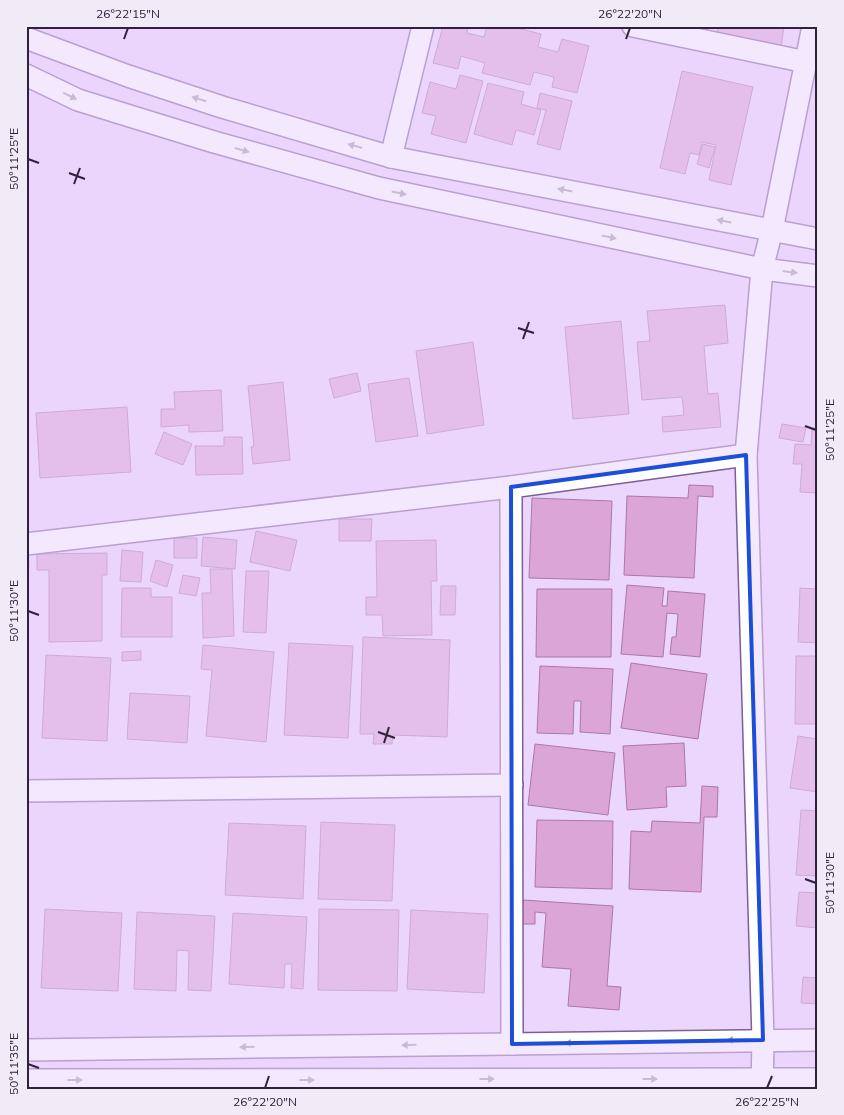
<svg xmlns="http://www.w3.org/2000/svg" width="844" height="1115" font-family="Mulish,sans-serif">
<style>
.building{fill:#dca5d8;stroke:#ac77a8}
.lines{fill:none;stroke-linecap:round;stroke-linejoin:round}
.street-casing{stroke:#7e5e97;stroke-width:24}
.street{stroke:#fff;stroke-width:21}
.oneway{fill:#a19ca6}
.marked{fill:none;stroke:#1d4ed8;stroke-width:4;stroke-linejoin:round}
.ticks{fill:none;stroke:#2f223a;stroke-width:2}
.neatline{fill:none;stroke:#2f223a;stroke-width:2}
.ticks-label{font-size:12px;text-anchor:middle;fill:#2f223a}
</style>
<rect width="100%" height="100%" fill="#ebd6fd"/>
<g class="building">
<polygon points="443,26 468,26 467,33 484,37 487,26 509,26 541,34 538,47 558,52 562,39 589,46 577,93 552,87 554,77 534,72 530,85 482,73 485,63 461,56 458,69 433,63"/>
<polygon points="674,26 708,26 707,32"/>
<polygon points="718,26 784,26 781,48 716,37"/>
<polygon points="682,71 753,87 731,185 709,180 716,145 702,142 699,155 690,153 685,174 660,168"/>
<polygon points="460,75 483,81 466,143 431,134 436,116 422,113 430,82 456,89"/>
<polygon points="488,83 524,92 521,104 541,110 534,135 516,130 512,145 474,134"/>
<polygon points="540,93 572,101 560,150 537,144 546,110 537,108"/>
<polygon points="703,144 715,147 709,168 697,164"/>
<polygon points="725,305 728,343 704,346 708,394 718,393 721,427 663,432 662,417 684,415 682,397 642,400 637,342 650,341 647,311"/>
<polygon points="621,321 629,414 573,419 565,327"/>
<polygon points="473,342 484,425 427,434 416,351"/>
<polygon points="357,373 361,391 334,398 329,379"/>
<polygon points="409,378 418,436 376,442 368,384"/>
<polygon points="283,382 290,460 253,464 251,447 254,446 248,386"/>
<polygon points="221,390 223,431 189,432 189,425 161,427 161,409 175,409 174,392"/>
<polygon points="127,407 131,472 40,478 36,413"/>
<polygon points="782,424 806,428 803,442 779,438"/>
<polygon points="812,428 818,428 818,493 800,492 802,464 793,464 795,444 811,445"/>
<polygon points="164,432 192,444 183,465 155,454"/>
<polygon points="224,437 242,437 243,474 196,475 195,446 224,446"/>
<polygon points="689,485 713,486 713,497 698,496 694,578 624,575 627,496 688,498"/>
<polygon points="532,498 612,501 609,580 529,578"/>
<polygon points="339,519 372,519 371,541 339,541"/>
<polygon points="256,531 297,540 290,571 250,562"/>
<polygon points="203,537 237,540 235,569 201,566"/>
<rect x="174" y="538" width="23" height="20"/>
<polygon points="436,540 437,581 431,581 432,635 383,636 382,615 366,615 366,597 377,597 376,541"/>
<polygon points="122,550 143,552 141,582 120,581"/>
<polygon points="107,553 107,575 102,575 102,641 49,642 49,570 37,570 37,554"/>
<polygon points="156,560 173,565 167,587 150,581"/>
<polygon points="26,561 29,561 26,609"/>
<polygon points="210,569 232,569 234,636 203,638 202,593 211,593"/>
<polygon points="246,571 269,571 266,633 243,632"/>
<polygon points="183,575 200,578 196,596 179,593"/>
<polygon points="627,585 664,588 662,606 667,606 668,591 705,594 700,657 670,654 672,637 676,637 678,614 667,613 663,657 621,654"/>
<polygon points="441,586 456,586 455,615 440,615"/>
<polygon points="122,588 151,588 151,597 172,597 172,637 121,637"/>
<polygon points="800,588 818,589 818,643 798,642"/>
<polygon points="537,589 612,589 611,657 536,657"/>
<polygon points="363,637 450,640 447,737 393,735 392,744 373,744 374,734 360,734"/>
<polygon points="289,643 353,646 348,738 284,735"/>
<polygon points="203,645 274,652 266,742 206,736 212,670 201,669"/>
<polygon points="141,651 141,660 122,661 122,652"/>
<polygon points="46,655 111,658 107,741 42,738"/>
<polygon points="796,656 818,656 818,724 795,724"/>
<polygon points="26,659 28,659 26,733"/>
<polygon points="631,663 707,674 698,739 621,728"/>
<polygon points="540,666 613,669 610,734 580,732 581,701 574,701 573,734 537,733"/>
<polygon points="130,693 190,696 187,743 127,739"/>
<polygon points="818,731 818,792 790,788 798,736 817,739"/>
<polygon points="684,743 686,786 666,787 667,807 627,810 623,746"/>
<polygon points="535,744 615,753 608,815 528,805"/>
<polygon points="702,786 718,787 717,817 704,817 701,892 629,889 631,831 651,832 652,821 700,823"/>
<polygon points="801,810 818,811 818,876 796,875"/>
<polygon points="537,820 613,821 612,889 535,887"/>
<polygon points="321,822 395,825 392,901 318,899"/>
<polygon points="229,823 306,826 303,899 225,895"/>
<polygon points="799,892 818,893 818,928 796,926"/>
<polygon points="523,900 613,906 607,986 621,987 619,1010 568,1006 571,969 542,967 546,913 535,912 535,924 521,924"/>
<polygon points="45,909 122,913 118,991 41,988"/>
<polygon points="319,909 399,910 397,991 318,990"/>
<polygon points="411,910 488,914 484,993 407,989"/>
<polygon points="137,912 215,916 211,991 188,990 189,951 177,950 176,991 134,989"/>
<polygon points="233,913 307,917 303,989 291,988 292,964 285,964 284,988 229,984"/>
<polygon points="803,977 818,978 818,1004 801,1003"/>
</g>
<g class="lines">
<g class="street-casing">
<g id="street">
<polyline points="633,26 806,62"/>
<polyline points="26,38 128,76 222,107 391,157 818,239"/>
<polyline points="26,75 78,100 214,142 379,188 762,269 818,276"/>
<polyline points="391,157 423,26"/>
<polyline points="511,487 512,1044"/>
<polyline points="26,544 511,487 746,455"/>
<polyline points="26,791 512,785"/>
<polyline points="26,1050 818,1040"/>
<polyline points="26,1080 818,1079"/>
<polyline points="762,1089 763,1040 746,455 762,269 772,230 813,26"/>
</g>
</g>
<use href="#street" class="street"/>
</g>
<defs><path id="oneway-solid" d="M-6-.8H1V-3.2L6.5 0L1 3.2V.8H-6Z" transform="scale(1.25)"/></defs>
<g class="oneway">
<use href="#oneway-solid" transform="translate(70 96) rotate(25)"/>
<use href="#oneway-solid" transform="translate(199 99) rotate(-162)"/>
<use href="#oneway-solid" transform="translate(355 146) rotate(-164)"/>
<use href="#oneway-solid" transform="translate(242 150) rotate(16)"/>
<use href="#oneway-solid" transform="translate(565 190) rotate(-169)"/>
<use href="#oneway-solid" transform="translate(399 193) rotate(12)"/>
<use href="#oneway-solid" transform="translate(724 221) rotate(-169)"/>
<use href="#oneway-solid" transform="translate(609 237) rotate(12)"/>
<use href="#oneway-solid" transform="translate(790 272) rotate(7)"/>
<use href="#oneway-solid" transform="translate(734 1040) rotate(179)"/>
<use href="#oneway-solid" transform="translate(572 1043) rotate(179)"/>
<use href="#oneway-solid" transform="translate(409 1045) rotate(179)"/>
<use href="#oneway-solid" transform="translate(247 1047) rotate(179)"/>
<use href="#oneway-solid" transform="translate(487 1079)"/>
<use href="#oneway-solid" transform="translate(650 1079)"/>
<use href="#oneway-solid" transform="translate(75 1080)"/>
<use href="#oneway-solid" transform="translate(307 1080)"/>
</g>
<path d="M0 0H844V1115H0ZM746,455L763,1040L512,1044L511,487Z" fill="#ebd6fd" fill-opacity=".55" fill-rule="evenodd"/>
<path class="marked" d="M746,455L763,1040L512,1044L511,487Z"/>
<path class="ticks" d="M124,39L128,28M626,39L630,28M28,159L39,163M69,173L85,179M74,184L80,168M518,328L534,333M523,339L529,322M805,426L816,430M28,611L39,615M378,732L395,738M384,743L389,727M805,879L816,883M28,1064L39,1068M265,1088L269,1076M767,1088L772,1076"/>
<rect width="844" height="1115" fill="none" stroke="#f1eaf7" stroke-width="55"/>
<rect x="28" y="28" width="788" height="1060" class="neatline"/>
<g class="ticks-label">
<text x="128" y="18">26°22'15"N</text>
<text x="630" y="18">26°22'20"N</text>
<text transform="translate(14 159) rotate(-90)" y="4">50°11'25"E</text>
<text transform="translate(830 430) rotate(-90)" y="4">50°11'25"E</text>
<text transform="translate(14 611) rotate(-90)" y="4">50°11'30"E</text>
<text transform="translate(830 883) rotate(-90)" y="4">50°11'30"E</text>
<text transform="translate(14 1064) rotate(-90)" y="4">50°11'35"E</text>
<text x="265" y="1106">26°22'20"N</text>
<text x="767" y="1106">26°22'25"N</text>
</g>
</svg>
